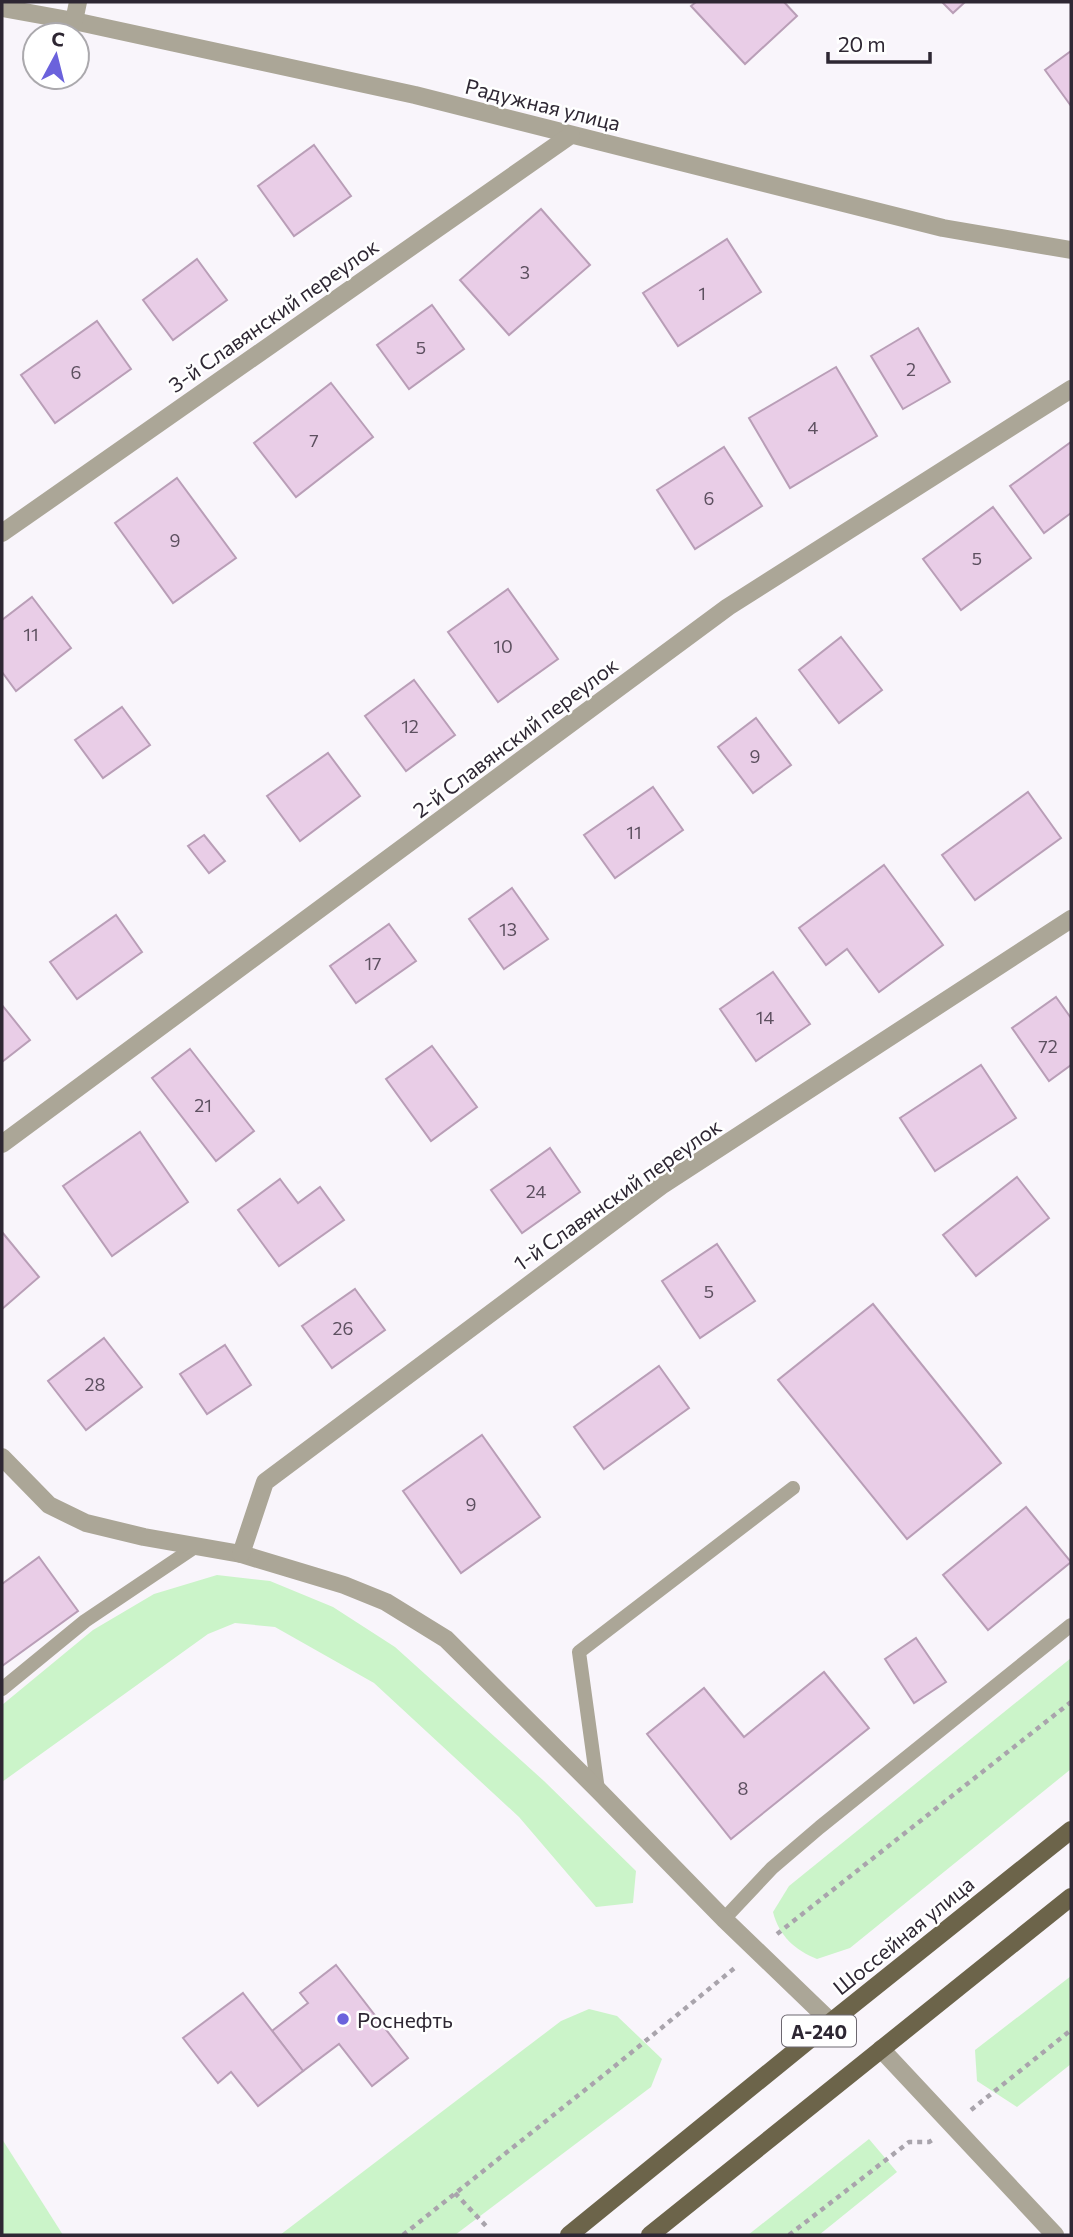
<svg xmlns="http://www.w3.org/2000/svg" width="1073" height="2237" font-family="Commissioner,sans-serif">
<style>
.green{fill:#cbf4c9}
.building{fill:#e9cde7;stroke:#b99eb7;stroke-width:2}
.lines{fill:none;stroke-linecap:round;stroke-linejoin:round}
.path{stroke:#a9a4ac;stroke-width:4.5;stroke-dasharray:5 5;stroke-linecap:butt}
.service{stroke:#aba697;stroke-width:14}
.minor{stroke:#aba697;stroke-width:18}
.primary{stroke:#6c644a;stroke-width:18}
.poi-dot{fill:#6b62dc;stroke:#fff;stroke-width:2.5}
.labels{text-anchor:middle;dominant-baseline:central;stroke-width:5;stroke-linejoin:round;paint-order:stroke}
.number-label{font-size:18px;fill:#5d5060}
.shield{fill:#fff;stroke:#6d6870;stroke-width:2}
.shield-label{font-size:19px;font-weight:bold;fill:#2e2733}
.street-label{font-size:21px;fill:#2e2733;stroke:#fff}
.poi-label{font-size:21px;fill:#2e2733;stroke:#fff;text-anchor:start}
</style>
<rect width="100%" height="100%" fill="#f9f5fb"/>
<g class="green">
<polygon points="217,1575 270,1581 333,1607 395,1647 544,1781 636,1871 633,1903 596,1907 519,1817 374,1683 275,1627 235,1623 208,1634 2,1782 2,1705 93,1630 154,1594"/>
<path d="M1071,1658V1769L850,1948L817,1959C795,1950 779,1936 773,1912L789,1886Z"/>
<polygon points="1071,1976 1071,2064 1017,2107 977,2081 975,2050"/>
<polygon points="589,2009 617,2016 662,2059 651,2087 455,2235 280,2235 561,2021"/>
<polygon points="2,2139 63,2235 4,2235 2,2231"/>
<polygon points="869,2139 897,2172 819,2235 748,2235"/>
</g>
<g class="building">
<polygon points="696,2 784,2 797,16 745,64 691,6"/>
<polygon points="942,2 965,2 953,13"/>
<polygon points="1071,51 1071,106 1045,70"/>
<polygon points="314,145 351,196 294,236 258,186"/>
<polygon points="541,209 590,265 509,335 460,280"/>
<polygon points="727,239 761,292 678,346 643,293"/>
<polygon points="197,259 227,300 173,340 143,300"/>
<polygon points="432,305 464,349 409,389 377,345"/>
<polygon points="97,321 131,369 55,423 21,375"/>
<polygon points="918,328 950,382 903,409 871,356"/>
<polygon points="836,367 877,436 790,488 749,418"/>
<polygon points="331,383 373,437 296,497 254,443"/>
<polygon points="1071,442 1071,513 1044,533 1010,486"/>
<polygon points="724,447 762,506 695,549 657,490"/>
<polygon points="177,478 236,558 173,603 115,523"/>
<polygon points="993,507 1031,558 961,610 923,559"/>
<polygon points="508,589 558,659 498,702 448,632"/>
<polygon points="32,597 71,648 16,691 2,672 2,620"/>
<polygon points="841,637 882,690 839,723 799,670"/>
<polygon points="414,680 455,735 406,771 365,716"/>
<polygon points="122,707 150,745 103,778 75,740"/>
<polygon points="756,718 791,765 753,793 718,747"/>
<polygon points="328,753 360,796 300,841 267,796"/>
<polygon points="653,787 683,830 615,878 584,835"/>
<polygon points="1028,792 1061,838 975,900 942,855"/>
<polygon points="204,835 225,861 209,873 188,846"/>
<polygon points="884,865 943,945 879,992 847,949 826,965 799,928"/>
<polygon points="512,888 548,939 504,969 469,919"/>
<polygon points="116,915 142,952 77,999 50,962"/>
<polygon points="389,924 416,961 356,1003 330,966"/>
<polygon points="773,972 810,1024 756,1061 720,1009"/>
<polygon points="1056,997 1071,1018 1071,1065 1049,1081 1012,1028"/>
<polygon points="2,1005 30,1040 2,1062"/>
<polygon points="432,1046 477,1107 431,1141 386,1079"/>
<polygon points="190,1049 254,1131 216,1161 152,1078"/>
<polygon points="981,1065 1016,1118 935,1171 900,1118"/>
<polygon points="140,1132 188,1202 112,1256 63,1186"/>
<polygon points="550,1148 580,1192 522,1233 491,1190"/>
<polygon points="1017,1177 1049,1218 976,1276 943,1235"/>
<polygon points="280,1179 298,1203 320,1187 344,1220 279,1266 238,1210"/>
<polygon points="2,1232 39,1277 2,1309"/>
<polygon points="717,1244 755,1301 700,1338 662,1281"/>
<polygon points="355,1289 385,1330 332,1368 302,1326"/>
<polygon points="873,1304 1001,1463 907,1539 778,1380"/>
<polygon points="104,1338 142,1387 86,1430 48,1381"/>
<polygon points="225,1345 251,1385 207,1414 180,1374"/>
<polygon points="659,1366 689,1408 604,1469 574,1427"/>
<polygon points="482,1435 540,1517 461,1573 403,1491"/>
<polygon points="1026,1507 1071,1562 988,1630 943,1575"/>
<polygon points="39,1557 78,1611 2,1666 2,1584"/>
<polygon points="916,1638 946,1682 914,1703 885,1659"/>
<polygon points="824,1672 869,1728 731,1839 647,1734 704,1688 744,1737"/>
<polygon points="336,1965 408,2058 372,2086 339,2044 303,2071 272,2031 308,2003 300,1993"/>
<polygon points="243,1993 303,2071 258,2106 231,2072 218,2083 183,2038"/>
</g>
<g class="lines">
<g class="path">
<polyline points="777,1934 1071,1702"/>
<polyline points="971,2110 1071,2030"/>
<polyline points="455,2193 486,2226"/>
<polyline points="403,2235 610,2070 737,1966"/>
<polyline points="789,2235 909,2142 929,2142 934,2139"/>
</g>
<g class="service">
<polyline points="2,1689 85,1621 195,1547"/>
<polyline points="598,1790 579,1652 793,1488"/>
<polyline points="724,1919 772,1868 820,1827 1071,1625"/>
</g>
<g class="minor">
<polyline points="2,8 74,21 415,95 943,228 1071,250"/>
<polyline points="74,21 78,2"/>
<polyline points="2,533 571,135"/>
<polyline points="2,1144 728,607 1071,389"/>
<polyline points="2,1457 49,1505 86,1523 144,1537 241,1554 344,1585 386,1602 446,1639 598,1790 724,1919 831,2022"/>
<polyline points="241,1554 265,1482 661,1186 1071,919"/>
<polyline points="881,2049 1055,2235"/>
</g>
<g class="primary">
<polyline points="569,2235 831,2022 1071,1830"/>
<polyline points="650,2235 1071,1897"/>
</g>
</g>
<circle class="poi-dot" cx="343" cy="2019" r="7"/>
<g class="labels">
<g class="number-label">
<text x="525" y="272">3</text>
<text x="702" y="293">1</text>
<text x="421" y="347">5</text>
<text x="911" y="369">2</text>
<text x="76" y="372">6</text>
<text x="813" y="427">4</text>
<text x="314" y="440">7</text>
<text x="709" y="498">6</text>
<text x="175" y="540">9</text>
<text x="977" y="558">5</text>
<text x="31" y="634">11</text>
<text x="503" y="646">10</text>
<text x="410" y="726">12</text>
<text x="755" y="756">9</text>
<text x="634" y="832">11</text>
<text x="508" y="929">13</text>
<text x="373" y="963">17</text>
<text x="765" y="1017">14</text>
<text x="1048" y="1046">72</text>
<text x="203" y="1105">21</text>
<text x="536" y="1191">24</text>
<text x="709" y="1291">5</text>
<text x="343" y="1328">26</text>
<text x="95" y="1384">28</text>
<text x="471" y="1504">9</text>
<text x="743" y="1788">8</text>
</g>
<rect class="shield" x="782" y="2015.5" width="74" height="31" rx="5"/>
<g class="shield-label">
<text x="819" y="2031">А-240</text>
</g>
<g class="street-label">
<text transform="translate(543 104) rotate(14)">Радужная улица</text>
<text transform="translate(273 315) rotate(-35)">3-й Славянский переулок</text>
<text transform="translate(515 737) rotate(-37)">2-й Славянский переулок</text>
<text transform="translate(617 1194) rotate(-35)">1-й Славянский переулок</text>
<text transform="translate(903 1935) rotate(-39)">Шоссейная улица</text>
</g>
<g class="poi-label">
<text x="357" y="2019">Роснефть</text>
</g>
</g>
<rect width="1073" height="2237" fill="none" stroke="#2e2733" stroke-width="7"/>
<g transform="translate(56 56) rotate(7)"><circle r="33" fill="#ffffff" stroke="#aba9ad" stroke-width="2"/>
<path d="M0-5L12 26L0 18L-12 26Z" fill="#6b62dc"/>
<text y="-10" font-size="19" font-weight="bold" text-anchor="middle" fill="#2e2733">С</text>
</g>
<path d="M828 52v10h102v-10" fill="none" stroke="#2e2733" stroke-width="3.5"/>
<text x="838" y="52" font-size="21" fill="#2e2733" stroke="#ffffff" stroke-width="5" paint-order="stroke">20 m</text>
</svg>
